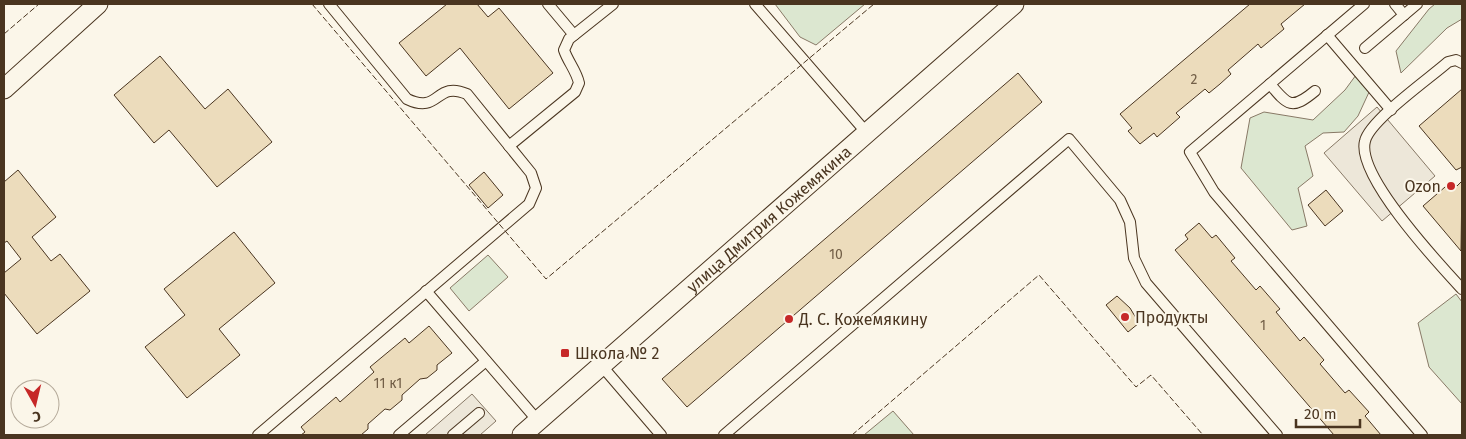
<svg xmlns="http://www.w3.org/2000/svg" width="1466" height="439" font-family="'Fira Sans',sans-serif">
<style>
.green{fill:#dce7d0;stroke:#887966}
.parking{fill:#ede7d9;stroke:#887966}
.building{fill:#ecdcbc;stroke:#4a3520}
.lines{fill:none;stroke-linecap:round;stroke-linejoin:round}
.lane-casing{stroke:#4a3520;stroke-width:12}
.street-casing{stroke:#4a3520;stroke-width:21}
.lane{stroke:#fbf6e9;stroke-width:10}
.street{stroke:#fbf6e9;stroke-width:19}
.fence{stroke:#4a3520;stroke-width:1;stroke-dasharray:6 2.5;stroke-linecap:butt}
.poi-dot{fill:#c62828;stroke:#fbf6e9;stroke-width:2}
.labels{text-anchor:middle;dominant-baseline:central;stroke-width:4;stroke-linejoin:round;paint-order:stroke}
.number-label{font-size:14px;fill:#725f47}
.poi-label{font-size:16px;fill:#4a3520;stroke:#fbf6e9;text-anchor:start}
.street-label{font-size:16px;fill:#4a3520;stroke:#fbf6e9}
</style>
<rect width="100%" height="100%" fill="#fbf6e9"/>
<g class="green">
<polygon points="775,4 865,4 816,45 800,37"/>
<polygon points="1435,4 1462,4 1462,19 1447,28 1401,73 1396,51 1429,9"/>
<polygon points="1356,75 1370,90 1358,116 1344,132 1323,133 1305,146 1313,176 1298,188 1307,226 1292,230 1241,168 1250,118 1264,112 1313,120 1345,90"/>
<polygon points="488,255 508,277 469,311 450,288"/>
<polygon points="1456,294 1462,302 1462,404 1429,367 1418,323"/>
<polygon points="893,411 914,435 864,435"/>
</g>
<g class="parking">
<polygon points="1377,107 1435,176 1382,221 1324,153"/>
<polygon points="472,394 496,421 480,435 425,435"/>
</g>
<g class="building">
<polygon points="447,4 477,4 488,17 499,8 553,73 509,109 460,48 426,76 399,43"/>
<polygon points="1250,4 1305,4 1281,24 1284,29 1261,48 1258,44 1228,70 1231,74 1220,84 1209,93 1205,89 1176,113 1180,117 1157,137 1154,133 1140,144 1128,131 1132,128 1120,114"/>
<polygon points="160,56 205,109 228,89 272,142 217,187 169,130 154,143 114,95"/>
<polygon points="1018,73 1042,102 687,407 662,379"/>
<polygon points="1462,89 1462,167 1456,170 1419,126"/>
<polygon points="18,170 56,217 32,237 51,261 60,254 90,291 37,334 4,293 4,273 21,259 7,241 4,243 4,182"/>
<polygon points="484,172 503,195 488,208 469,185"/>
<polygon points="1452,181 1457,186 1462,181 1461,251 1423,206"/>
<polygon points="1326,190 1343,211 1325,226 1308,205"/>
<polygon points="1199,223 1212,238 1216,235 1235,258 1231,261 1256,290 1260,286 1280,309 1276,312 1300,341 1304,337 1324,360 1320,364 1345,393 1349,390 1369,412 1365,416 1381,435 1334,435 1175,250 1188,239 1185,235"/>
<polygon points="234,232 275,283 219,329 240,355 187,398 145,347 185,315 164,289"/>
<polygon points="1117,296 1130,308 1139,323 1128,332 1106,305"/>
<polygon points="429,326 452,353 437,365 437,370 427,378 420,379 402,395 402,400 390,410 385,409 368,424 368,429 361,435 301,435 305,432 301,427 336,397 340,402 374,372 370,367 405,338 409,343"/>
</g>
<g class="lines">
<g class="lane-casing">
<g id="lane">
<polyline points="548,4 574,35"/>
<polyline points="755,4 866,132"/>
<polyline points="1364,4 1190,152 1214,192 1422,435"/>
<polyline points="1395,4 1404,15"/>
<polyline points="1327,35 1391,110"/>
<polyline points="1365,48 1417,4"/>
<path d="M1270,84C1288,106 1292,110 1315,91"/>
<path d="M509,146L575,92L579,83C576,70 568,62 564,50L569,39L613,4"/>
<path d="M1462,289C1438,263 1356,175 1365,141C1370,120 1430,78 1448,62L1456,60L1462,63"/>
<polyline points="426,291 538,421"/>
<polyline points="601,365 661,435"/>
<path d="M258,435L529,204L536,188L531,173L467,94C435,80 440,115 407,99L329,4"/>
<polyline points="399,435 486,361"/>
<polyline points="453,435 479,413"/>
<polyline points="724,435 1069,139 1120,200 1130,222 1134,258 1146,283 1277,435"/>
</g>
</g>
<g class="street-casing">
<g id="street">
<polyline points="4,89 98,4"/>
<path id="s1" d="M522,435L1014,4"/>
</g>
</g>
<use href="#lane" class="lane"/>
<use href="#street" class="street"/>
<g class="fence">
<polyline points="312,4 546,279 874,4"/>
<polyline points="4,34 39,4"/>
<polyline points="852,435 1039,275 1136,387 1151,375 1203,435"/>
</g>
</g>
<g class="poi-dot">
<circle cx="1451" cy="186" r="5"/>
<circle cx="1125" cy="317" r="5"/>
<circle cx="789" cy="319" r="5"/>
<rect x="560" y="348" width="10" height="10" rx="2.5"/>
</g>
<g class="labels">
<g class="number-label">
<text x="1194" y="79">2</text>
<text x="836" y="254">10</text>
<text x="1263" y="325">1</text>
<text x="388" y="383">11 к1</text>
</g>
<g class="poi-label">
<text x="1441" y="186" text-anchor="end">Ozon</text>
<text x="1135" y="317">Продукты</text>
<text x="799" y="319">Д. С. Кожемякину</text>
<text x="575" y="353">Школа № 2</text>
</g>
<g class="street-label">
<text stroke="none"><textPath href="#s1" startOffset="328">улица Дмитрия Кожемякина</textPath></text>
</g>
</g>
<rect width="1466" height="439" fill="none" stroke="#4a3520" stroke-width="10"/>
<g transform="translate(35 404) rotate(172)"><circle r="24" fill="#fbf6e9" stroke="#b4a999"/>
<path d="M0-4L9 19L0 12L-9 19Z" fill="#c62828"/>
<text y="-8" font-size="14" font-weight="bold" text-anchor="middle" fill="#4a3520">С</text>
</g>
<path d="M1296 419v8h64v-8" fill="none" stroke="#4a3520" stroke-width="2.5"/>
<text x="1304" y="419" font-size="15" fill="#4a3520" stroke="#fbf6e9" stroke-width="4" paint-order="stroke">20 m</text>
</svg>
